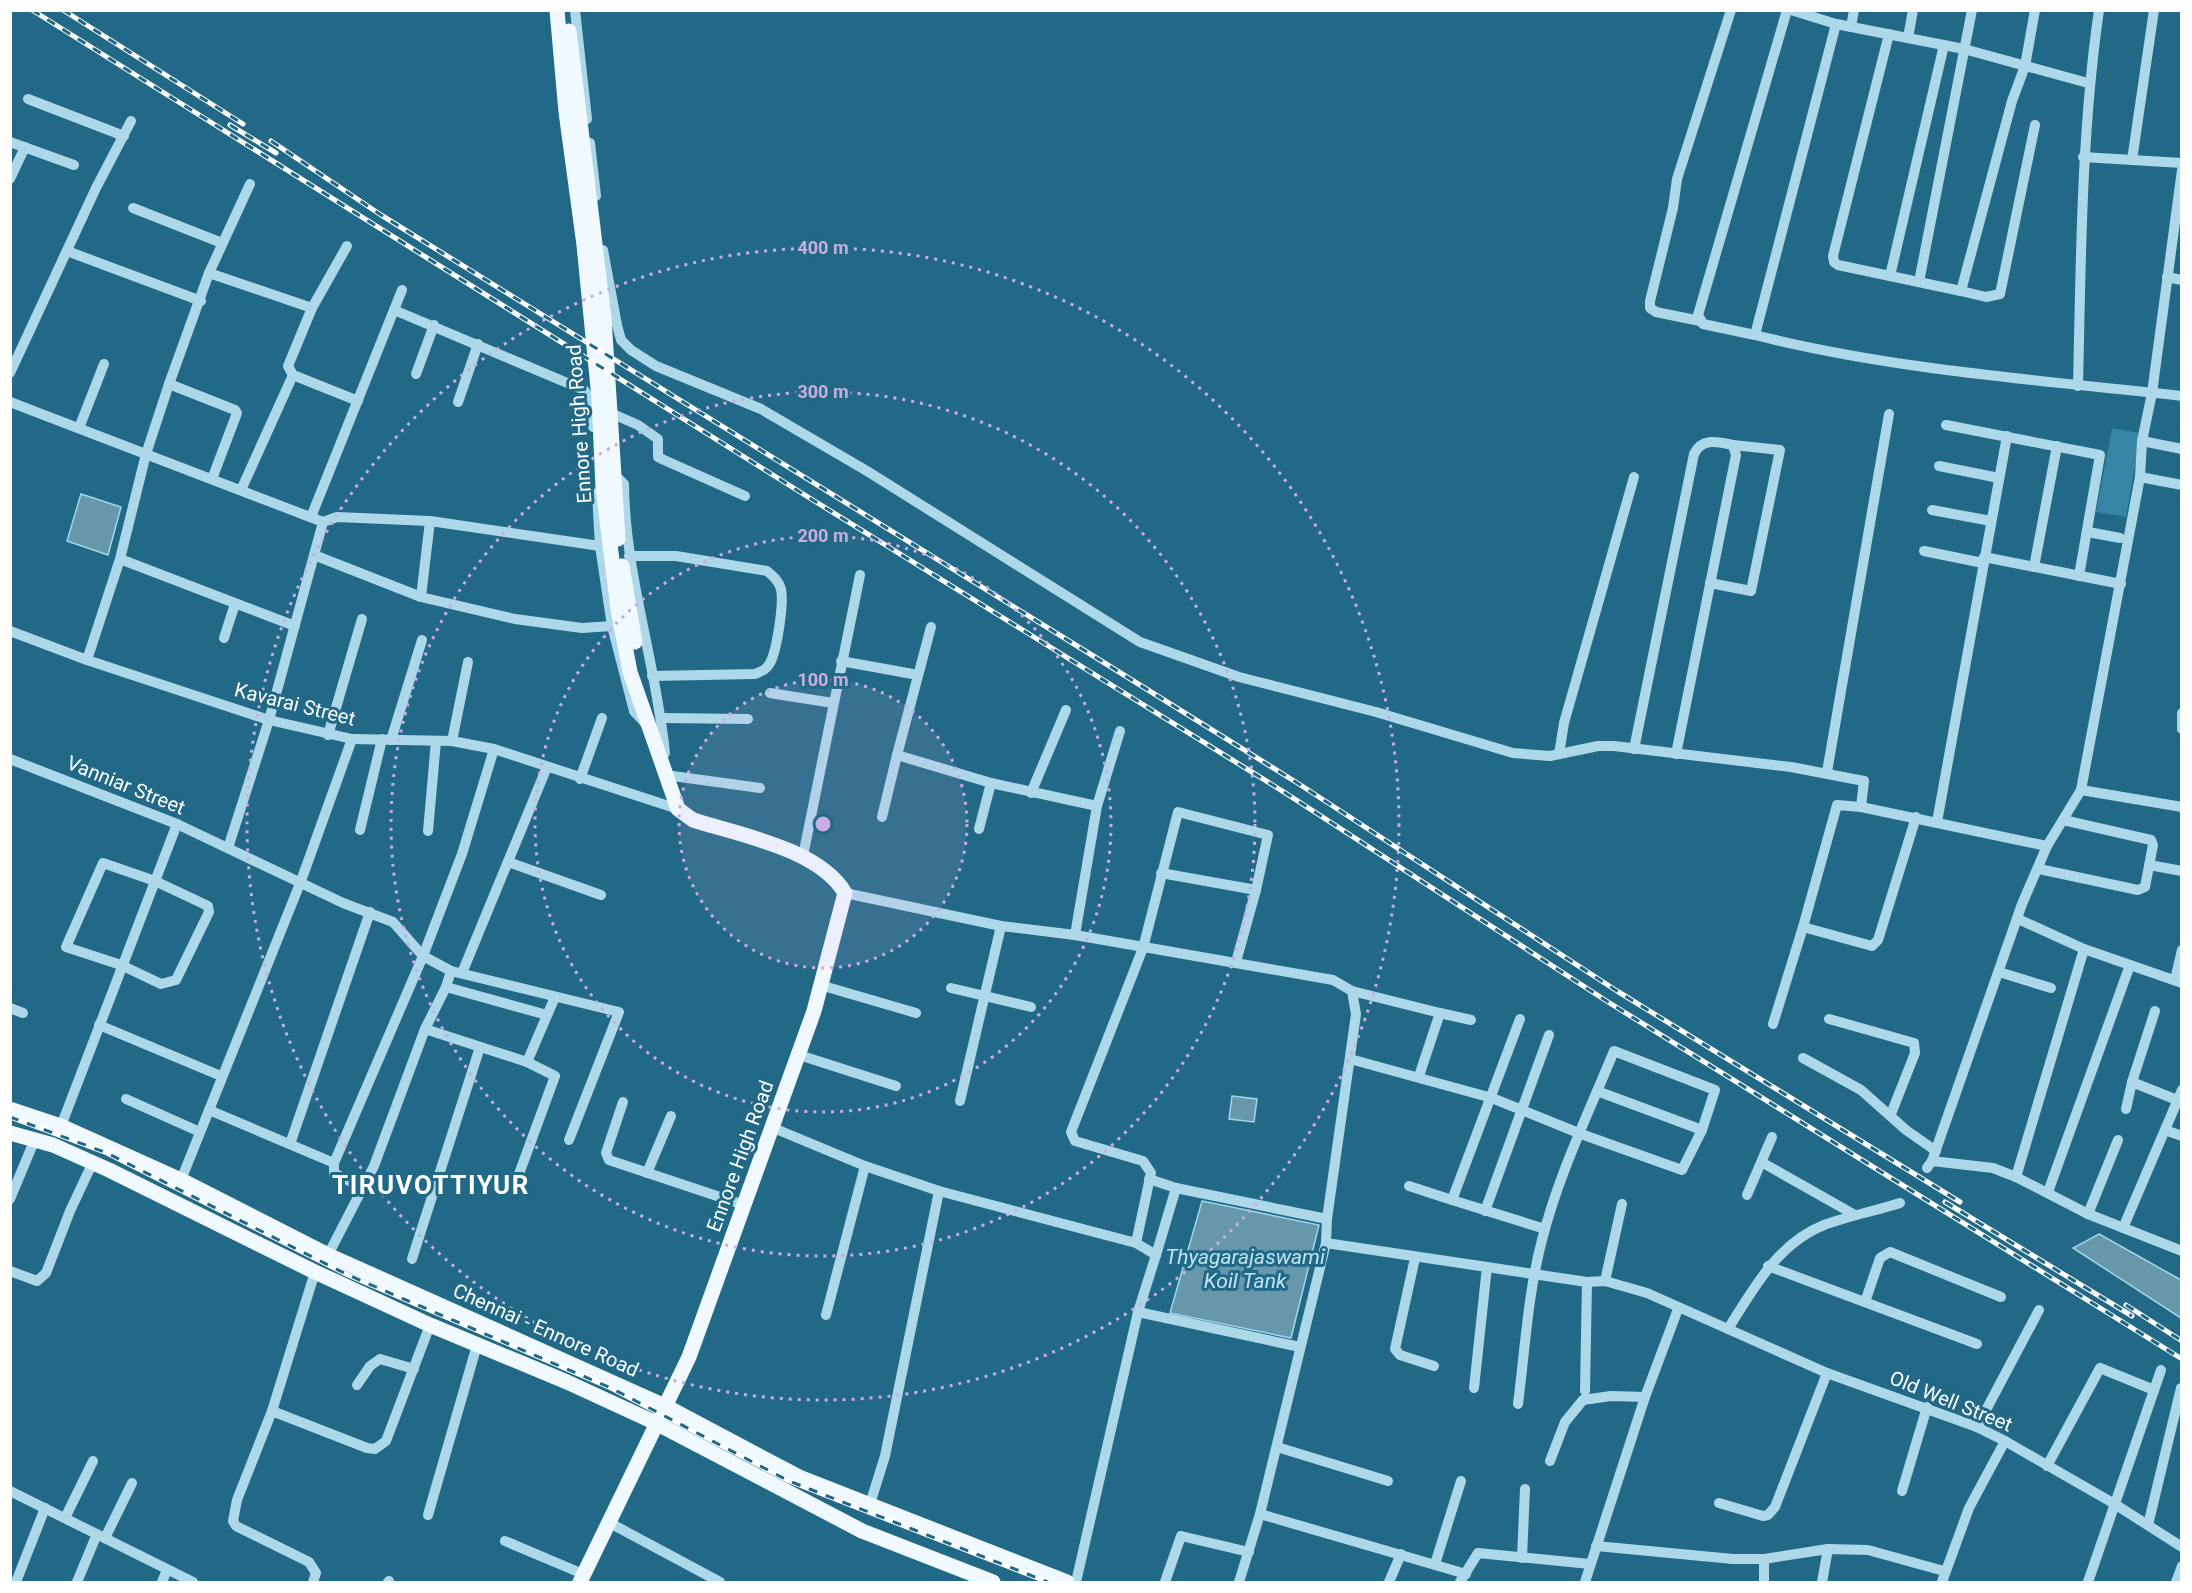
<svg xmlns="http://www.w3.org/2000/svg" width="2192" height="1593" font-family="Roboto,sans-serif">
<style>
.green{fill:#3685a4}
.water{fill:#6797ab;stroke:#a0d6eb;stroke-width:1.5}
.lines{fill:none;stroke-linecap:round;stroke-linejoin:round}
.minor{stroke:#add8e9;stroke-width:10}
.major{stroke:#f0f9fe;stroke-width:15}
.rail-casing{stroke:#fff;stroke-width:5}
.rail{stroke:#226987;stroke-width:3;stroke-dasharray:9;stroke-linecap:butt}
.ring{fill:none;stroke:#caabe5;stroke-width:3;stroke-dasharray:3 6}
.labels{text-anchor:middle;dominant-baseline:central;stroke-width:6;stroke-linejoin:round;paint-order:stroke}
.street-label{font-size:20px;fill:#fff;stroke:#226987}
.water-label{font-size:21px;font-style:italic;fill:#bfe4f2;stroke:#226987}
.district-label{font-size:26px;font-weight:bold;letter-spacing:1.5px;fill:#fff;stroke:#226987}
.centre{fill:#caabe5;stroke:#226987;stroke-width:3}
.ring-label{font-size:18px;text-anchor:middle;font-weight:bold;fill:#caabe5;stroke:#226987;stroke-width:6;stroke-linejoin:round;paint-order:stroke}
</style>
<rect width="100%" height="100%" fill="#226987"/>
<polygon class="green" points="2112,428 2141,433 2126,517 2096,512"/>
<g class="water">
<polygon points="81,494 121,507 108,555 67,541"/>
<polygon points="1232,1096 1257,1099 1254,1122 1229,1119"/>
<polygon points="1202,1201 1319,1225 1291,1338 1170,1313"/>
<polygon points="2099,1234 2181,1280 2181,1318 2073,1248"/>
</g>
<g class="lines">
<g class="minor">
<polyline points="575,10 587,119"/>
<polyline points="1791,10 1836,24 1964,49 2088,83"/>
<path d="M1836,24L1755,335C1894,370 2040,380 2182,396"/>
<polyline points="1851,27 1854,10"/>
<polyline points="1889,34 1833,256 1834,262 1838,265 1961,291 2012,101 2025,66 2035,10"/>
<polyline points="1908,38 1913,10"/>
<polyline points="28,99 124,136"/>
<polyline points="10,142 74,165"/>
<polyline points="590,143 596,196"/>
<polyline points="2083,157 2182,163"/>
<polyline points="2132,160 2154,10"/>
<polyline points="10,179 25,147"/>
<polyline points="133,208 222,243"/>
<polyline points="603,250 617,325 621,340 631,350 656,366 761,409 867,471 1140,642 1239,677 1376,712 1513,753 1550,756 1598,746 1614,746 1791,767 1864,781 1861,807 2047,846"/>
<polyline points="67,251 201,301"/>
<polyline points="209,273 312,308 288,366 293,375 358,401"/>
<polyline points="1890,276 1944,45"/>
<polyline points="2167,277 2182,280"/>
<polyline points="1919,282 1972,10"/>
<polyline points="1961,291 1986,297 2000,294 2035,125"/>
<polyline points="312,308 347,246"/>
<polyline points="394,310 584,390 591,400 593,427"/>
<polyline points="1700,321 1656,312 1650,308 1650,301 1673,208 1677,179 1731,10"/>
<polyline points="1755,335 1703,324 1698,315 1787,10"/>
<polyline points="10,373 96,188 131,121"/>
<polyline points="416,374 434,325"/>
<polyline points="169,384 235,410 237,413 212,479"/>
<path d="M2078,386C2081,260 2081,135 2099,10"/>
<polyline points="10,402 323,522 337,517 430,521 600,546"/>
<polyline points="458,402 478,344"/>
<polyline points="606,411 638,425 658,439 658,457 664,460 745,496"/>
<polyline points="1946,425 2100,455 2079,576"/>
<polyline points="79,428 104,364"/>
<polyline points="2142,441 2182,449"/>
<polyline points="1939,466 1999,478"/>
<polyline points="2140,477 2182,485"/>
<path d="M611,478L619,479L624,484C625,576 656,662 665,753"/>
<polyline points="241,490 293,375"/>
<polyline points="597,493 600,546 612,626 634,711 646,724"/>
<polyline points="1932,510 1991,521"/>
<polyline points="311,517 402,290"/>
<polyline points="2088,532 2120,538"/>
<polyline points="1924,551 1983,563"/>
<polyline points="314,555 421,597 515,619 582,628 612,626"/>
<path d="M629,556H676L767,571C773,576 779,581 781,589C784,604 777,650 770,663C766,670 762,671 755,674L652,676"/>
<polyline points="1984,557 2121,584"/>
<polyline points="120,559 295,626"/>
<polyline points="2034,567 2057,446"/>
<polyline points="1710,583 1751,591 1780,450 1733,445"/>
<polyline points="421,597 430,521"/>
<polyline points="931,627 897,755 991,783 1097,806 1075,935"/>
<polyline points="10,631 87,660 269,720 352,739 452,741 494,749 684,811"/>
<polyline points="224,638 235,604"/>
<polyline points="87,660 120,559 146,454 169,384 209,273 250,184"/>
<polyline points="841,661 918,675"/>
<polyline points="770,693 833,703"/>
<polyline points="2182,713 2182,729"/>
<polyline points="661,718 748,719"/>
<polyline points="328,735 362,619"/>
<polyline points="391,740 422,640"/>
<polyline points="452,741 468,662"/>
<path d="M1634,749L1694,454C1702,437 1718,442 1733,445L1736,455L1676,754"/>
<polyline points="1559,754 1564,723 1634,477"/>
<polyline points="10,759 177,824 343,903 393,922 423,956 451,971"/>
<polyline points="1827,772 1889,414"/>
<polyline points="673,776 760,788"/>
<polyline points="580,779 602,718"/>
<polyline points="2081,790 2182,807"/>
<polyline points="1031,793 1066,710"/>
<polyline points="1097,806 1120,731"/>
<polyline points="1861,807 1837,805 1803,927 1872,946 1878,940 1916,817"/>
<polyline points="882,817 897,755"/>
<polyline points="1937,822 2007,436"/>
<polyline points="979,829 991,783"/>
<polyline points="360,830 382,739"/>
<polyline points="428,831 436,741"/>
<polyline points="228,848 269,720 323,522"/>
<polyline points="803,856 860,575"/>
<polyline points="508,862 601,895"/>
<polygon points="103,863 155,881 208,906 209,912 176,980 161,984 121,965 66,947"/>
<polyline points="2149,865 2182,871"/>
<polyline points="2039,869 2138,890 2145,887 2153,845 2151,840 2063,820"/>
<polyline points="1161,873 1256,890"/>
<polyline points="845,893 1001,926 1075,935 1333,980 1352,991 1356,1014 1327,1219 1326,1243 1260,1514 1239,1582"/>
<polyline points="2018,919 2084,949 2182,983"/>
<polyline points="1999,972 2051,988"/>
<polyline points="462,973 547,767"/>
<polyline points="2175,980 2182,950"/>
<polyline points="820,985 916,1013"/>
<polyline points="446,987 547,1015"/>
<polyline points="951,988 1031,1007"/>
<polyline points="1352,991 1440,1013 1419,1076"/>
<polyline points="10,1008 23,1013"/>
<polyline points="2155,1011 2132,1082 2177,1100"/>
<polyline points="1440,1013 1471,1020"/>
<polyline points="1520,1019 1452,1200 1545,1229"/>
<polyline points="1829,1019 1914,1043 1915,1053 1891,1114"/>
<polyline points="1773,1024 1803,927"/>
<polyline points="99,1025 221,1076"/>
<polyline points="425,1029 527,1062 555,1076 519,1174"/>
<polyline points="799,1055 896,1086"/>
<polyline points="1803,1058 1861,1090 1906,1130 1936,1151"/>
<path d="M1350,1059L1492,1098L1581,1134L1682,1170L1702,1130L1715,1090L1614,1051C1589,1112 1558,1176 1542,1240C1528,1293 1525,1349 1518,1404"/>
<polyline points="527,1062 555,997"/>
<polyline points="1597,1091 1702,1130"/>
<polyline points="126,1099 200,1132"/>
<polyline points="960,1101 1001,926"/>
<polyline points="623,1102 606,1153 609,1160 744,1205"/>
<polyline points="2126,1109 2132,1082"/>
<polyline points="209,1110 334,1163 334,1173 363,1188"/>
<polyline points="61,1126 177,824"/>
<polyline points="771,1127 865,1166 939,1191 1136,1243"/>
<polyline points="2165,1130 2182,1136"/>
<polyline points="290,1144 370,912"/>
<polyline points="1932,1161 1993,1168 2016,1177 2088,1214 2182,1251"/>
<polyline points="334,1163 423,956 462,854 494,749"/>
<polyline points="1763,1163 1855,1215"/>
<polyline points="1927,1168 1932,1161 2022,904 2047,846 2081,790 2140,477 2142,441 2152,393 2182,170"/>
<polyline points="647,1173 671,1116"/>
<polyline points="2016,1177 2084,949"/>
<polyline points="1149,1179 1176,1188"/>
<polyline points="181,1180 301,881 352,739"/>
<polyline points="1409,1186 1452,1200"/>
<polyline points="2048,1192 2130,965"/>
<polyline points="1747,1195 1772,1137"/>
<polyline points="10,1199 35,1139"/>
<polyline points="1485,1211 1549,1035"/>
<polyline points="2088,1214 2118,1140"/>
<polyline points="2123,1228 2182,1090"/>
<polyline points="1326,1243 1587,1282 1605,1281 1647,1293 1827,1373 1977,1427 2005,1441 2113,1503 2182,1547"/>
<polyline points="328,1255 374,1166 425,1029 446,987 451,971 619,1012 569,1140"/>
<polyline points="1156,1255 1176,1188 1327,1219"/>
<polyline points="1415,1258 1395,1349 1400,1355 1434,1366"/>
<polyline points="412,1259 480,1047"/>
<polyline points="1768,1266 1977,1344"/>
<polyline points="10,1271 37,1281 46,1273 70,1211 93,1162"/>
<polyline points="1605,1281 1622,1204"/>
<polyline points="1865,1302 1880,1258 1890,1252 2001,1297"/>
<polyline points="1138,1312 1300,1347"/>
<polyline points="826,1315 865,1166"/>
<path d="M1728,1329C1754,1288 1777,1244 1824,1225C1849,1216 1875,1211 1900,1203"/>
<polyline points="357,1385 370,1366 380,1359 414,1369"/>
<polyline points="1474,1388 1487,1267"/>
<polyline points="1585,1391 1587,1282"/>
<polyline points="272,1411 367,1448 375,1449 386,1441 430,1325"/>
<polyline points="1977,1427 2039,1310"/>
<polyline points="1277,1447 1388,1481"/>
<polyline points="1550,1461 1565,1422 1583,1400 1611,1396 1645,1397"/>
<polyline points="2047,1466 2100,1368 2154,1390"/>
<polyline points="10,1491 193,1582"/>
<polyline points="1902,1491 1927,1407"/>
<polyline points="1719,1503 1763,1516 1768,1515 1775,1507 1827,1373"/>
<polyline points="870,1504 885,1456 939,1191"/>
<polyline points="1260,1514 1466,1574"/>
<polyline points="428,1515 477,1345"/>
<polyline points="65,1518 93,1461"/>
<polyline points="608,1522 720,1582"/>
<polyline points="2148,1525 2181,1388"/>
<polyline points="105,1538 132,1483"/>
<polyline points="505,1541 583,1574"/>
<polyline points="1596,1546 1733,1559 1764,1559 1828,1549 1868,1550 1944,1571"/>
<polyline points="1522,1558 1525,1489"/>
<polyline points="1764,1559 1764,1582"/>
<polyline points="1435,1564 1461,1481"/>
<polyline points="16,1582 45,1508"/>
<polyline points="77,1582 97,1534"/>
<polyline points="162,1582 167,1570"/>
<polyline points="313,1582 316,1573 309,1562 236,1526 233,1521 237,1500 272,1411 315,1272"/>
<polyline points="388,1582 389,1581"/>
<polyline points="1076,1582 1138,1312 1156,1255 1136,1243 1151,1173 1143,1161 1075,1141 1071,1132 1143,948 1178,812 1268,835 1256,890 1236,962"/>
<polyline points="1165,1582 1181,1536 1249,1552"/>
<polyline points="1389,1582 1401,1554"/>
<polyline points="1460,1582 1478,1553 1590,1564"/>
<polyline points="1585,1582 1645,1397 1678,1309"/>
<polyline points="1822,1582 1828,1549"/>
<polyline points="1942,1582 1969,1508 2005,1441"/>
<polyline points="2088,1582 2161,1370"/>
<polyline points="2176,1582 2182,1566"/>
</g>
<g class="major">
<path d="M557,10L566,112L584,245L599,398L603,488L618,609L630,672L678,809L693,820C740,835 819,849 845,893L814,1011L689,1357L580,1582"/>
<polyline points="569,31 604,318 618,539"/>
<polyline points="622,566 635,642"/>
<polyline points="10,1109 61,1126 181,1180 328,1255 665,1406 799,1477 1067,1582"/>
<polyline points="10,1133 53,1145 109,1170 315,1272 430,1325 567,1382 656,1423 862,1531 993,1582"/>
</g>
<g class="rail-casing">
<g id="rail">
<polyline points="32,10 808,497 1284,792 1608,1002 2182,1359"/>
<polyline points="63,10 243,124"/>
<polyline points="230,125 276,153"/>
<polyline points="271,141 381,215 1095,657 1299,784 1617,991 1960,1202"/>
<polyline points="10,1117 107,1153 348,1275 611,1388 789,1481 1048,1582"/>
<polyline points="1945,1202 2132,1316"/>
<polyline points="2126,1305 2182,1341"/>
</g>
</g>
<use href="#rail" class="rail"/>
</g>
<circle cx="823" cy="824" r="144" fill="#caabe5" fill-opacity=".12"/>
<g class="ring">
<circle cx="823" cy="824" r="144"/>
<circle cx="823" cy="824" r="288"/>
<circle cx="823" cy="824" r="432"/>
<circle cx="823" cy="824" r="576"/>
</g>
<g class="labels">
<g class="street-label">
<text transform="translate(579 424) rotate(-94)">Ennore High Road</text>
<text transform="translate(295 704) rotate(14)">Kavarai Street</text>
<text transform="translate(126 785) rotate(22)">Vanniar Street</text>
<text transform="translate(740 1156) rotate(-70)">Ennore High Road</text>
<text transform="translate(546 1330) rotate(24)">Chennai - Ennore Road</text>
<text transform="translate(1951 1401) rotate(22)">Old Well Street</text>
</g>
<g class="water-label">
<text x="1245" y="1257">Thyagarajaswami<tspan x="1245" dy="24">Koil Tank</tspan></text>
</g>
<g class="district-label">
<text x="431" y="1185">TIRUVOTTIYUR</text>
</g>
</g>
<circle cx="823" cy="824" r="9" class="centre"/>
<g class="ring-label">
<text x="823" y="254">400 m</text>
<text x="823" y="398">300 m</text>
<text x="823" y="542">200 m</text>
<text x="823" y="686">100 m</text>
</g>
<rect width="2192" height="1593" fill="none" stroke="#ffffff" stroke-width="24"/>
</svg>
